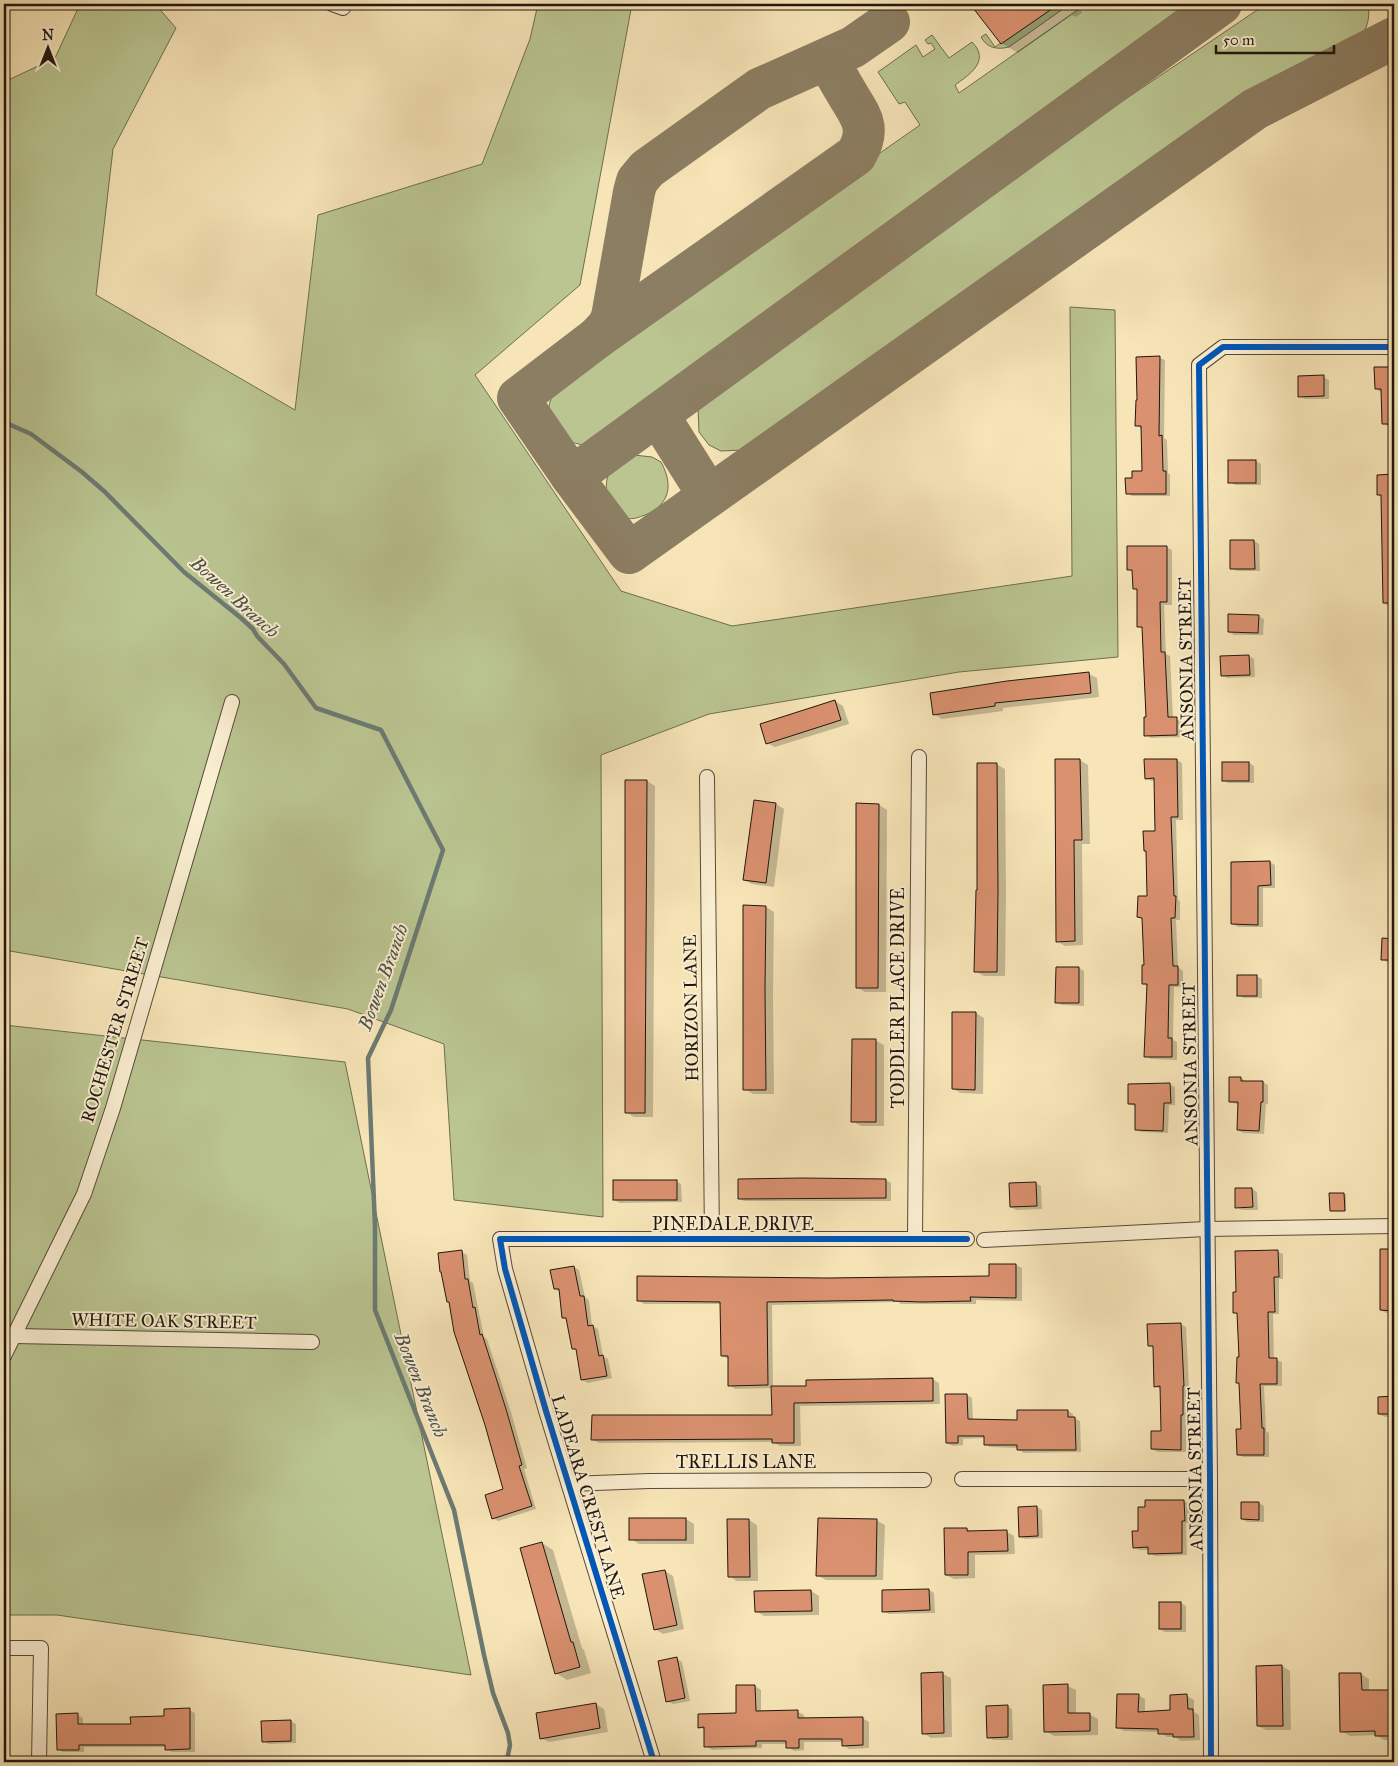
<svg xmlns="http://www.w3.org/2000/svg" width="1398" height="1766" font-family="'IM FELL Great Primer',serif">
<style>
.green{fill:#bac591;stroke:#6d6e4f}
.shadow{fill:#0003}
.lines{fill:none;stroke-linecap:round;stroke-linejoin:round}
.stream{stroke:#6c7a72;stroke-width:4.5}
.taxiway{stroke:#8c7e62;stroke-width:42}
.building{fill:#da916f;stroke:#20160d}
.street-casing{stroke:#564a38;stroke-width:16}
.street{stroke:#faeed1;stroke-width:14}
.cycleway-casing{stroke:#faeed1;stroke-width:9}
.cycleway{stroke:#0057b8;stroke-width:6}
.labels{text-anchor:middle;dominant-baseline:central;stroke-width:4;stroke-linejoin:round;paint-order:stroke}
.street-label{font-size:18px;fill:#20160d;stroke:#faeed1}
.water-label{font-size:19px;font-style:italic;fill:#4c5048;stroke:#faeed1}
</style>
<rect width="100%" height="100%" fill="#f7e5b8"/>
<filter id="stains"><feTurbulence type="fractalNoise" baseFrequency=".004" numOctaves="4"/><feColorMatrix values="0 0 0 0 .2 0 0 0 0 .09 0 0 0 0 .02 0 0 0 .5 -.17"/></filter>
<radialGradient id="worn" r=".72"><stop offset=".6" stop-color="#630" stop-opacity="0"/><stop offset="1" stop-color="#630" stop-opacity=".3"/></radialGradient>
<g class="green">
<polygon points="80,4 155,4 176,28 113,149 96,295 295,410 318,215 482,164 530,39 538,4 632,4 580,285 475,375 621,591 732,626 1072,576 1070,307 1115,310 1118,657 959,672 709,714 601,755 603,1217 454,1200 444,1044 348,1009 4,950 4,82 55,58"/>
<path d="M1064,4H1070L1009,47C997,50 987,48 981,37L986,34L995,47L1055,6L1057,8Z"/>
<path d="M1086,4H1217L618,429C611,434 602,442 595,444C569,450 540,426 551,399C558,382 572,371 586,359L920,125L905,102L899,104L878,72L916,45L923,57L935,49L931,43L928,44L925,40L932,35L949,58L972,42C991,61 969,75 955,85L959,93Z"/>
<path d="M1266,4H1368C1371,19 1366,34 1354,45C1339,57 1317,65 1300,73C1268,89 1236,104 1204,121L742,450L721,451L709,445L699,432L698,407L1102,115Z"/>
<path d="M634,455L652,457L661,462C673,484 671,504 645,515C639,517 633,520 627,518C607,512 601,485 611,469C616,462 625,458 634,455Z"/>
<polygon points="4,1025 345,1062 471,1675 57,1615 4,1615"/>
</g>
<g class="shadow">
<polygon points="972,4 1080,4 1078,5 1082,13 1075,17 1072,15 1018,53 1001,43"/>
<polygon points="1138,358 1160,358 1165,360 1164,438 1167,440 1168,473 1170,475 1170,496 1132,496 1127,493 1134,479 1143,472 1142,429 1136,425 1138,402"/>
<polygon points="1394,368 1394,426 1388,426 1383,423 1381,392 1376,389 1376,369"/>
<polygon points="1323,377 1329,380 1329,399 1305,399 1300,396"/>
<polygon points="1256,461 1261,464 1261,485 1235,485 1230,482"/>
<polygon points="1378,476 1394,476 1394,607 1390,607 1385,604 1383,497 1378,494"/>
<polygon points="1254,541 1259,544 1260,571 1237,571 1231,568"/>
<polygon points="1166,547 1172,550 1172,605 1164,605 1166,654 1170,656 1173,718 1182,721 1182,737 1151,738 1146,735 1147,718 1143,629 1138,626 1138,591 1134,588 1134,572 1129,569"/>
<polygon points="1258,616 1264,619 1263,635 1234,635 1229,632"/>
<polygon points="1388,652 1394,652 1394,679 1389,676"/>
<polygon points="1249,656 1254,659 1255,677 1227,678 1222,675"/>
<polygon points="1089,674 1097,678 1099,697 1003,708 1003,711 942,719 934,714"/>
<polygon points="835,701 843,706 849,724 775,747 767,743"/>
<polygon points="1080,760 1088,765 1090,844 1082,844 1083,945 1065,946 1057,941"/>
<polygon points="1177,760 1182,763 1183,820 1176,820 1178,900 1180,901 1180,920 1176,920 1178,967 1183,971 1183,987 1174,987 1173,1040 1177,1042 1177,1060 1151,1059 1145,1056 1148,987 1143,983 1145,967 1144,920 1139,917 1149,897 1156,832 1155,781 1151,781 1146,778"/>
<polygon points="1249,763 1254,766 1254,783 1228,783 1223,780"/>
<polygon points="996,764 1005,769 1006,896 1005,976 984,976 975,971 977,891"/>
<polygon points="626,781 647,781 655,786 653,1117 634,1117 626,1112"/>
<polygon points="755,801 776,804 784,809 774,887 752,884 744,880"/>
<polygon points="879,805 887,810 886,992 865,992 857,987"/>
<polygon points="1390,831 1394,831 1394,962 1387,962 1382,959 1390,940 1392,890 1388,888 1389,862 1390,862"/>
<polygon points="1270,862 1275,865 1275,888 1263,888 1263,927 1238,927 1233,924"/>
<polygon points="766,907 774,912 773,993 774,1094 753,1094 745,1089"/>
<polygon points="1079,968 1084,971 1084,1006 1062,1005 1056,1002"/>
<polygon points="1256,976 1262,979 1262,998 1244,998 1238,995"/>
<polygon points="976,1013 984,1018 983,1094 961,1093 953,1089"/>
<polygon points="876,1041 884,1045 884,1126 861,1126 852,1121"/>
<polygon points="1241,1078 1246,1081 1263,1082 1268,1085 1268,1104 1266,1104 1264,1134 1243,1133 1238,1130 1239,1105 1230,1102"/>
<polygon points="1169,1084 1175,1087 1175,1105 1169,1105 1168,1133 1141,1132 1136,1129 1137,1107 1129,1104"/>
<polygon points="885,1180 891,1183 891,1201 744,1201 739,1198"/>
<polygon points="676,1181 681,1184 682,1202 620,1203 614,1200"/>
<polygon points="1036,1183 1041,1186 1042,1209 1016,1210 1011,1207"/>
<polygon points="1252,1189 1257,1192 1258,1210 1242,1210 1237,1207"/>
<polygon points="1344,1194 1346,1195 1346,1211 1331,1211"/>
<polygon points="1394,1250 1394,1313 1386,1313 1381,1310 1382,1251"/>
<polygon points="1277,1251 1283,1254 1283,1279 1279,1279 1279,1314 1273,1314 1274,1359 1282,1362 1282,1386 1264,1386 1266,1431 1269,1433 1269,1457 1243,1457 1238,1454 1242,1430 1240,1384 1238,1383 1240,1359 1239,1314 1235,1312 1237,1293"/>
<polygon points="462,1252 467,1255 470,1281 473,1283 484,1337 487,1339 511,1412 527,1468 524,1469 536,1509 498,1521 493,1518 505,1490 456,1331 450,1303 448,1302"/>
<polygon points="990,1265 1016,1265 1022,1268 1022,1301 976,1300 976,1304 901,1304 898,1302 772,1305 773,1387 808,1387 932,1379 939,1383 940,1404 800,1406 801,1446 780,1446 773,1442 599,1443 592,1439 773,1416 772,1388 735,1389 729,1385 729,1359 722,1356 721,1304 644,1304 638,1300 827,1279 990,1277"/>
<polygon points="574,1267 579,1270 585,1297 589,1300 592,1326 598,1329 603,1356 608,1359 612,1378 588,1383 582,1380 577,1350 574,1349 568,1320 563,1318 560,1292 555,1289"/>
<polygon points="1180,1324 1186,1327 1189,1388 1187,1388 1188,1417 1186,1417 1186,1452 1158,1452 1152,1449 1163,1432 1160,1389 1155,1386 1154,1348 1149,1345"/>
<polygon points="1393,1359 1394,1359 1394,1393"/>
<polygon points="946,1395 967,1395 972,1398 973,1420 1018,1421 1068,1411 1073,1414 1073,1418 1080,1421 1081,1452 1024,1453 1019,1450 1019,1448 990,1447 985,1444 985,1438 963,1439 963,1445 953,1446 947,1443"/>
<polygon points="1379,1398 1394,1398 1394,1416 1385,1417 1379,1414"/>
<polygon points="1184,1501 1189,1504 1190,1523 1186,1523 1187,1555 1155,1556 1150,1553 1150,1550 1139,1550 1134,1547 1146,1508 1146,1502"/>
<polygon points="1259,1503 1264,1506 1264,1522 1247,1522 1242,1519"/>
<polygon points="1037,1507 1042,1510 1043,1538 1025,1539 1020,1536"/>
<polygon points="686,1519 694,1524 694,1544 639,1544 631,1539"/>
<polygon points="749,1520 757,1525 758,1581 737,1581 729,1576"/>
<polygon points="876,1520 885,1525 883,1580 826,1580 817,1575"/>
<polygon points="945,1529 967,1529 973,1532 1007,1532 1014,1536 1015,1554 975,1555 975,1578 954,1579 946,1575"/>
<polygon points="542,1543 553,1550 582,1648 584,1650 591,1673 567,1680 556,1673"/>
<polygon points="665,1571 673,1576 684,1629 663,1634 655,1629"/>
<polygon points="929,1590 934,1593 935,1613 889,1614 883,1611 883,1591"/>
<polygon points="811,1591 819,1596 819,1615 764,1616 756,1611"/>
<polygon points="1181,1603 1186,1606 1186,1632 1165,1632 1160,1629"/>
<polygon points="677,1659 682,1662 690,1701 673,1704 667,1701"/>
<polygon points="1282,1666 1290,1671 1291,1730 1266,1730 1258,1726 1257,1667"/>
<polygon points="943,1674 951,1678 952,1737 931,1738 923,1733"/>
<polygon points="1361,1674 1369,1679 1369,1692 1394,1691 1394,1740 1384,1740 1376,1735 1350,1736 1341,1731"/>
<polygon points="755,1686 761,1690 761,1712 798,1712 804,1715 804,1719 862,1718 869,1722 869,1748 849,1749 843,1745 843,1742 804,1742 804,1750 794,1751 788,1747 788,1744 762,1744 762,1748 712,1750 706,1746 705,1730 699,1727 737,1714"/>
<polygon points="1067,1686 1076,1690 1076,1714 1089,1714 1098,1719 1098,1735 1054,1736 1045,1731"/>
<polygon points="1138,1695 1145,1699 1145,1713 1171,1712 1187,1696 1194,1700 1194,1712 1199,1715 1200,1740 1181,1741 1175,1737 1167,1737 1160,1732 1124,1731 1117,1727"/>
<polygon points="596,1704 604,1709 608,1732 549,1742 541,1738"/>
<polygon points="1007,1706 1012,1709 1013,1740 993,1740 988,1737"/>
<polygon points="189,1710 195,1713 195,1752 172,1752 166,1749 166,1747 84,1747 84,1752 63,1752 58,1749 78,1715 83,1718 83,1725 132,1726"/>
<polygon points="290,1721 296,1724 296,1743 269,1744 263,1741"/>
</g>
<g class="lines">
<polyline class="stream" points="4,422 31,434 82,472 105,492 184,572 241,618 253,629 257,636 284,664 316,708 381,730 443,850 391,1010 368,1058 375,1226 375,1310 454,1510 484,1655 493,1693 508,1733 510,1745 508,1755"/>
<g class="taxiway">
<path d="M827,59C833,69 839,80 845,90C859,115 873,126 856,155L598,337L518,398L572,477L629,553L1255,109L1394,38"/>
<polyline points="598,337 608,326 612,317 634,192 637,181 647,169 759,89 853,47 889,22"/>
<polyline points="658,415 709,496"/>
<polyline points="572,477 1221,4"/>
</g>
</g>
<g class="building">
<polygon points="970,4 1059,4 1001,44"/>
<polygon points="1160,356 1159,436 1162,435 1163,471 1166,471 1166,494 1126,494 1125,478 1132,478 1132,471 1142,471 1141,426 1135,426 1136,400 1137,400 1136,357"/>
<polygon points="1374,367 1394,367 1394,424 1382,424 1381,389 1375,389"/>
<polygon points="1324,375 1324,396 1298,397 1298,376"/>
<rect x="1228" y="460" width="28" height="23"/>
<polygon points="1394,474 1394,603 1383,603 1381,495 1377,495 1377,475"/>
<polygon points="1230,540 1254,540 1255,569 1230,569"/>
<polygon points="1127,546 1167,546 1167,602 1160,602 1161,652 1165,652 1168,717 1177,717 1177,735 1144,736 1144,717 1146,717 1142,627 1137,627 1137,589 1133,589 1132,570 1127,570"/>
<polygon points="1228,614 1259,615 1258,633 1228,632"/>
<polygon points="1249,655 1250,675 1221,676 1220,656"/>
<polygon points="1089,672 1091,693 995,703 995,706 933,715 930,693 1007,681"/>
<polygon points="835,700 841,720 766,744 760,724"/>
<polygon points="1055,759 1080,759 1082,840 1074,840 1075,941 1056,942"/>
<polygon points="1144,759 1177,759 1178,817 1171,817 1174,896 1176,896 1175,918 1171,918 1173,966 1178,966 1178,985 1169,985 1168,1038 1172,1038 1172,1057 1144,1057 1147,984 1142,984 1142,965 1144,965 1142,918 1137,917 1138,896 1147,896 1146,851 1144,851 1143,831 1155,831 1154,778 1145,779"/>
<rect x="1222" y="762" width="27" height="19"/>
<polygon points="977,763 997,763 998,890 997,972 974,972 976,890 977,890"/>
<polygon points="625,780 647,780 645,1113 625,1113"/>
<polygon points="754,800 776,803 766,883 743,880"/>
<polygon points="856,803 879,804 878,988 856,988"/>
<polygon points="1270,861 1271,885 1258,886 1258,925 1231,924 1231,862"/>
<polygon points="743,905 766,906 765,988 766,1090 743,1090"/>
<polygon points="1382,938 1394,939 1394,960 1381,960"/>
<polygon points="1056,967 1079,967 1079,1003 1055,1003"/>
<rect x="1237" y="975" width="20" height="21"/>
<polygon points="952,1012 976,1012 975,1090 952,1089"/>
<polygon points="852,1039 876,1039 876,1122 851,1122"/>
<polygon points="1229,1077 1241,1077 1241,1081 1263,1081 1263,1102 1261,1102 1259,1131 1237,1130 1238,1102 1229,1102"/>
<polygon points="1170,1083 1171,1103 1164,1103 1163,1131 1135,1130 1135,1104 1128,1104 1128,1084"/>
<polygon points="802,1178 886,1179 886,1198 738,1199 738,1179"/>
<rect x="613" y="1180" width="64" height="20"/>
<polygon points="1036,1182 1037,1206 1010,1207 1009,1183"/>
<polygon points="1235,1188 1252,1188 1253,1207 1235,1208"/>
<polygon points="1329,1193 1344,1193 1345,1211 1330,1211"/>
<polygon points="1380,1249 1394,1249 1394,1311 1380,1310"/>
<polygon points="462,1250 465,1279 468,1279 473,1308 475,1307 480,1335 482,1334 506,1409 522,1465 519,1466 532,1506 492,1519 485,1495 503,1489 485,1425 454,1332 449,1302 447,1302 441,1272 440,1272 438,1253"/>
<polygon points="1278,1250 1279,1277 1274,1277 1275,1312 1268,1312 1269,1358 1277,1358 1277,1384 1260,1384 1262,1428 1264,1428 1264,1455 1237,1455 1236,1429 1241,1429 1239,1383 1236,1383 1237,1357 1239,1357 1237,1313 1233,1313 1233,1292 1236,1292 1235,1251"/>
<polygon points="989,1264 1016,1264 1016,1298 970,1297 971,1301 922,1302 893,1301 893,1300 767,1302 768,1385 728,1386 728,1356 721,1356 720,1302 637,1301 637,1276 827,1278 989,1276"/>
<polygon points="574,1266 580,1296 584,1296 588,1326 593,1325 599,1356 603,1355 607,1376 581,1380 576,1349 572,1349 566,1318 562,1318 559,1289 554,1289 550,1270"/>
<polygon points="1181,1323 1184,1386 1183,1386 1183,1415 1181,1415 1181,1450 1151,1449 1151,1431 1161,1431 1160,1386 1154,1387 1153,1346 1148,1346 1147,1324"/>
<polygon points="933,1378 933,1401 794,1403 794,1443 772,1443 772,1439 591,1440 592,1415 772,1415 771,1386 806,1386 806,1380"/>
<polygon points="945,1394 967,1394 968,1419 1017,1420 1017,1410 1068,1410 1068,1417 1075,1417 1076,1450 1017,1450 1017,1445 984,1445 984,1436 958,1436 958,1443 946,1443"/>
<polygon points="1394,1396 1394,1414 1378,1414 1378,1397"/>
<polygon points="1145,1500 1184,1500 1185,1521 1182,1521 1182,1553 1148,1554 1148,1547 1133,1548 1132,1531 1138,1531 1138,1507 1145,1507"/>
<polygon points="1241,1502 1259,1502 1259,1520 1241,1519"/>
<polygon points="1037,1506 1038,1536 1019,1537 1018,1507"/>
<rect x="629" y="1518" width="57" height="22"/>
<polygon points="818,1518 877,1519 876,1576 816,1576"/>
<polygon points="727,1519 749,1519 750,1577 728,1577"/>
<polygon points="944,1528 967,1528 967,1531 1007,1530 1008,1551 968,1552 968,1575 945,1575"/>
<polygon points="542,1542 571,1642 573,1642 580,1667 555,1674 520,1548"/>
<polygon points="665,1570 677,1625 654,1630 642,1574"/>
<polygon points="929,1589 930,1610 882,1612 882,1590"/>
<polygon points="811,1590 812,1611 755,1612 754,1591"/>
<rect x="1159" y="1602" width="22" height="27"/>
<polygon points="677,1657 685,1698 666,1702 658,1661"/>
<polygon points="1282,1665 1283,1726 1257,1726 1256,1666"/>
<polygon points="943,1672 944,1733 922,1734 921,1673"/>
<polygon points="1339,1673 1361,1673 1362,1690 1394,1690 1394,1736 1375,1736 1375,1731 1340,1732"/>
<polygon points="1068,1684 1068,1713 1090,1713 1090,1731 1044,1732 1043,1685"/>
<polygon points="736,1685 755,1685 756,1711 798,1710 798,1718 863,1717 863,1745 842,1746 842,1739 799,1739 799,1748 786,1748 786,1741 756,1741 756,1746 704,1747 704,1727 698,1728 698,1714 736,1713"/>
<polygon points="1117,1694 1139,1694 1138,1712 1170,1710 1170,1695 1187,1694 1188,1709 1193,1709 1194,1737 1173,1737 1173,1734 1158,1734 1158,1729 1116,1728"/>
<polygon points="596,1703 600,1728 540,1739 536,1713"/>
<polygon points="1008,1705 1008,1737 987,1738 986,1706"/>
<polygon points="190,1708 190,1749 165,1750 165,1745 79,1745 79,1750 57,1750 56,1714 78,1713 78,1724 131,1724 130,1717 164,1716 164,1709"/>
<polygon points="291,1720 291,1741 262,1742 261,1721"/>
</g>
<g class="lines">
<g class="street-casing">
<g id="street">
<polyline points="332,4 343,8"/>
<polyline points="707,777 712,1239"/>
<polyline points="915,1239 919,757"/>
<polyline points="984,1240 1206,1229 1394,1226"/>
<polyline points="15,1336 312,1342"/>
<polyline points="4,1356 84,1194 113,1108 232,702"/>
<polyline points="962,1479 1210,1479"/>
<polyline points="569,1484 649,1481 924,1480"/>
<polyline points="4,1648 41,1648 39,1762"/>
<polyline points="654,1762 546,1411 505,1269 500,1239 967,1239"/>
<polyline points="1211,1762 1210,1479 1199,365 1223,347 1394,347"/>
</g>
</g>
<use href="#street" class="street"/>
<g class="cycleway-casing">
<g id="cycleway">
<polyline points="654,1762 546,1411 505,1269 500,1239 967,1239"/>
<polyline points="1211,1762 1210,1479 1199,365 1223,347 1394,347"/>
</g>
</g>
<use href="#cycleway" class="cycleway"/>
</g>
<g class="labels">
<g class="street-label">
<text transform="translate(1186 659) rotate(-91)">ANSONIA STREET</text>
<text transform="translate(898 998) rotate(-90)">TODDLER PLACE DRIVE</text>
<text transform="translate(691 1008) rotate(-91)">HORIZON LANE</text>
<text transform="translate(115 1030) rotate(-73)">ROCHESTER STREET</text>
<text transform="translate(1190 1064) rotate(-91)">ANSONIA STREET</text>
<text x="733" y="1224">PINEDALE DRIVE</text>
<text transform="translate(164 1321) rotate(1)">WHITE OAK STREET</text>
<text x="746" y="1462">TRELLIS LANE</text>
<text transform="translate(1195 1469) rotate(-91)">ANSONIA STREET</text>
<text transform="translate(588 1497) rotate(73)">LADEARA CREST LANE</text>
</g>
<g class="water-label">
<text transform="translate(235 597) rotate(42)">Bowen Branch</text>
<text transform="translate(383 977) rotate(-70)">Bowen Branch</text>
<text transform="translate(421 1385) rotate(68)">Bowen Branch</text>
</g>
</g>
<rect width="1398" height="1766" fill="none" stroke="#f7e5b8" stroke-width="20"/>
<rect x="5" y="5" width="1388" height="1756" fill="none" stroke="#20160d" stroke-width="2.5"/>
<rect x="10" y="10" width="1378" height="1746" fill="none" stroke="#20160d"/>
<g transform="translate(48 48)" stroke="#faeed1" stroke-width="4" paint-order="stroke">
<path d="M0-4L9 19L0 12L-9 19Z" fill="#20160d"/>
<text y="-8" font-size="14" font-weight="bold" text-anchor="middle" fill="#20160d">N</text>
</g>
<path d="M1216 45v8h118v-8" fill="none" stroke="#20160d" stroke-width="2.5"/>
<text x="1223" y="45" font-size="15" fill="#20160d" stroke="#faeed1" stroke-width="4" paint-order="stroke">50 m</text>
<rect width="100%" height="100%" filter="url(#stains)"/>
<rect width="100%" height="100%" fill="url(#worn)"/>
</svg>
